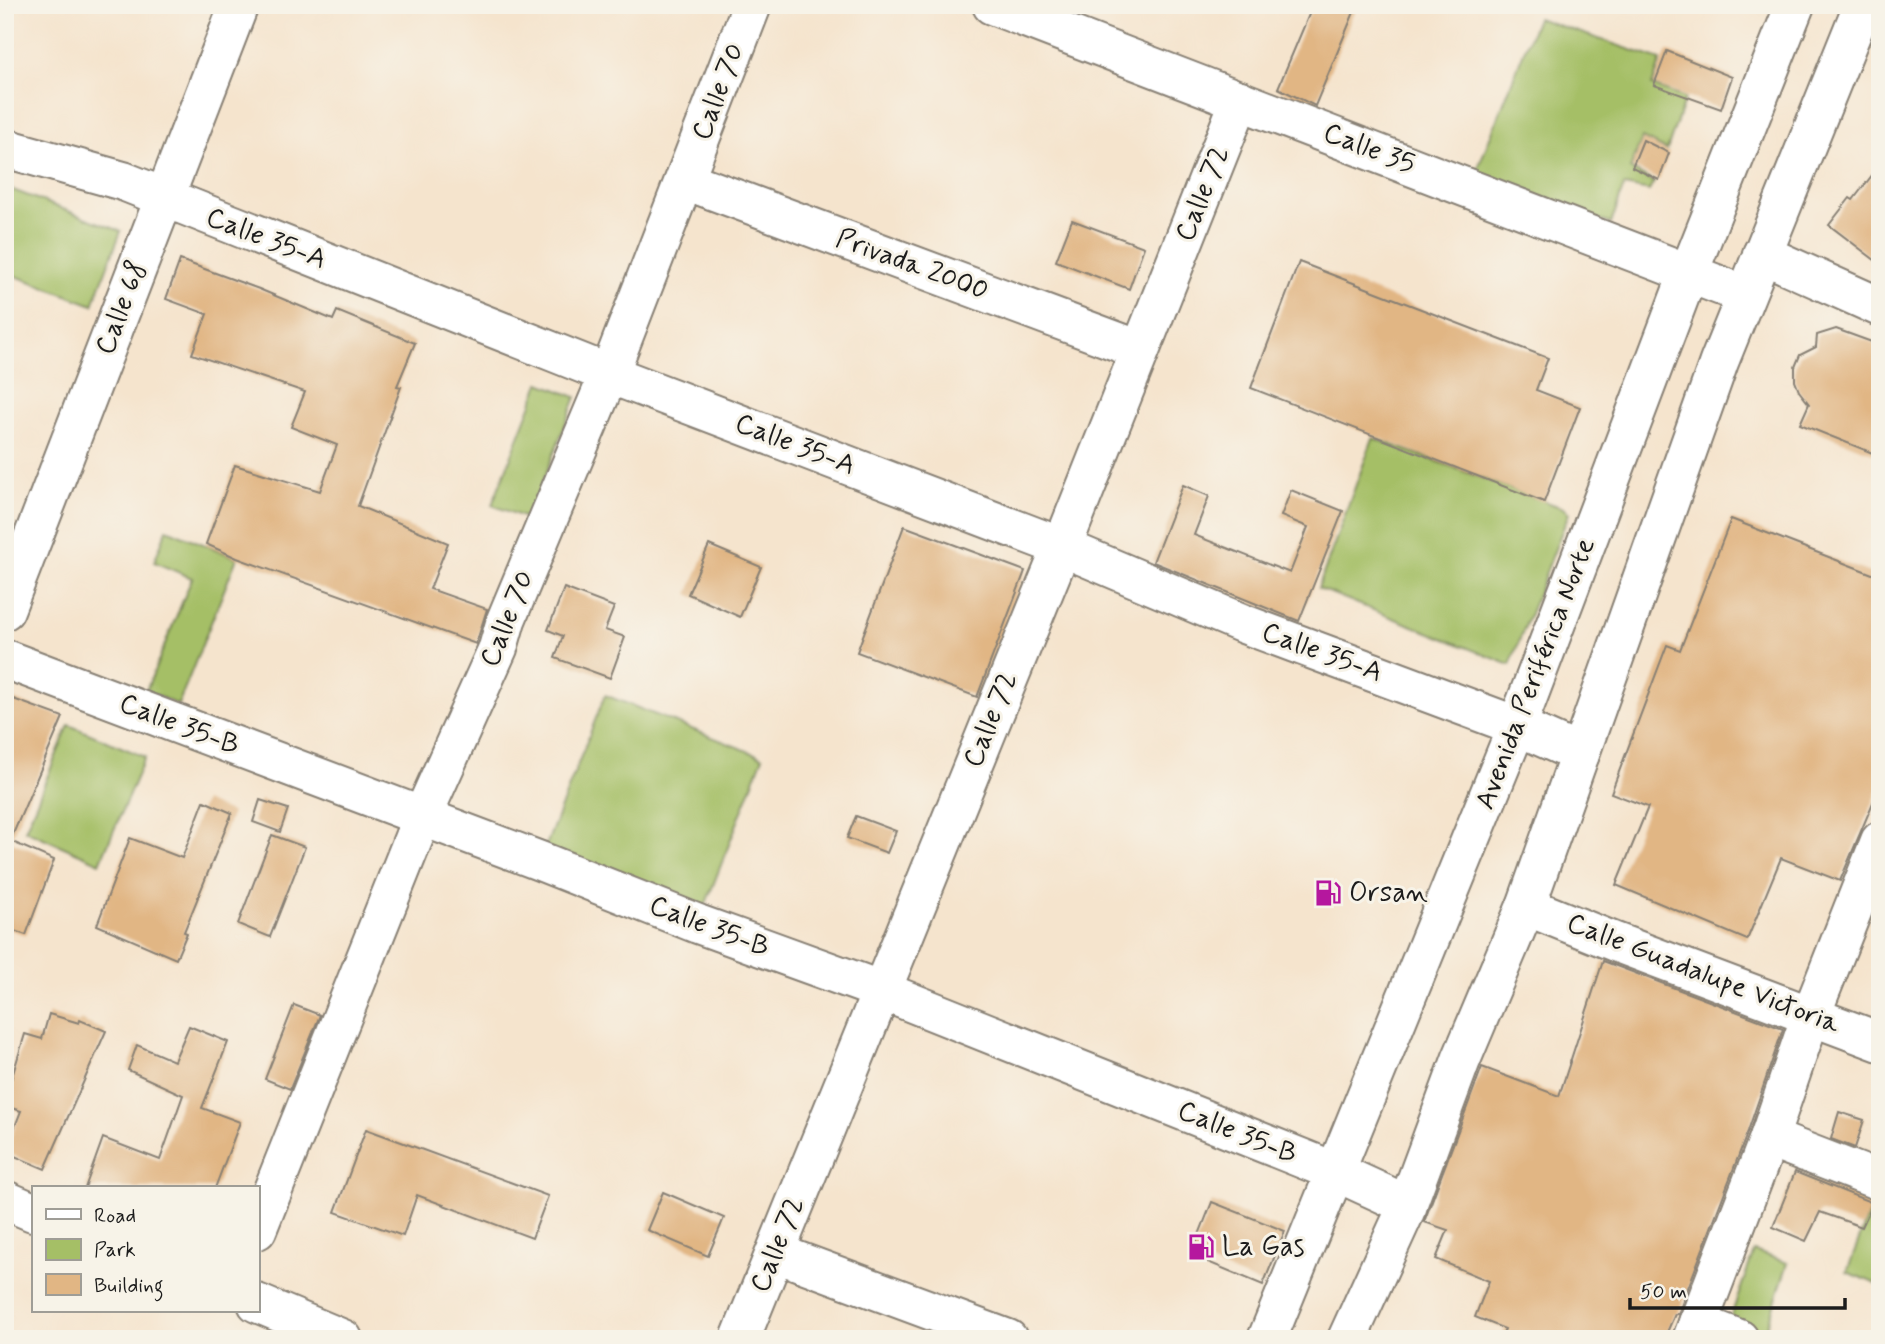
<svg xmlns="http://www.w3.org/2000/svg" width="1885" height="1344" font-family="Mynerve,sans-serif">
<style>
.green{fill:#a5bf66;stroke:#606e41;stroke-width:2}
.building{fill:#e1b684}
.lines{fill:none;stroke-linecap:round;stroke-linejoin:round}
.minor-casing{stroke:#888074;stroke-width:42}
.major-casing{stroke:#888074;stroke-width:42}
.minor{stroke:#fff;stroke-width:38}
.major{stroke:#fff;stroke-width:38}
.labels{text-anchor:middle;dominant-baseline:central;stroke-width:6;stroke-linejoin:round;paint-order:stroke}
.street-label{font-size:28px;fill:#1c1c1c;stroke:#f7f3e8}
.poi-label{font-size:28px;fill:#1c1c1c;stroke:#f7f3e8;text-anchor:start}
</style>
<rect width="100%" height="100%" fill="#f7f3e8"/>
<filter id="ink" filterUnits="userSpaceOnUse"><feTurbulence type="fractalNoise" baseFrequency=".0143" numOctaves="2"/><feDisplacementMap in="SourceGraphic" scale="14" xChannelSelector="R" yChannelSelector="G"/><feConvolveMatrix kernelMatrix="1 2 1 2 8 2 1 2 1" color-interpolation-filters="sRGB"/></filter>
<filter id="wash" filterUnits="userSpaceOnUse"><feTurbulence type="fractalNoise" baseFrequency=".00686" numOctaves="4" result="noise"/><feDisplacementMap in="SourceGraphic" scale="28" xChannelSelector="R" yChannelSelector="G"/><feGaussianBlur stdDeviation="1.57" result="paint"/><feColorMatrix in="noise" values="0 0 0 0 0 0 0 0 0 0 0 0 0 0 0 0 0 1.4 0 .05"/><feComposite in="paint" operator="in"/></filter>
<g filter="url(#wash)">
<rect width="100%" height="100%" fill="#f5e4cd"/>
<g class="green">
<polygon points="1537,18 1661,60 1652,86 1685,98 1667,150 1642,138 1630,169 1654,182 1649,191 1624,186 1611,224 1476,173"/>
<polygon points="5,187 121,231 93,305 5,272"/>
<polygon points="540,383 576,397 528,519 492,505"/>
<polygon points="1373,438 1563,508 1569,513 1510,665 1318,588"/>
<polygon points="167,529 237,558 178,705 146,691 192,578 154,562"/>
<polygon points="605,695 763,757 698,924 540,861"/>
<polygon points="69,725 145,757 100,863 25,830"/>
<polygon points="1873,1203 1880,1206 1879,1285 1847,1272"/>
<polygon points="1754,1251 1788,1263 1764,1335 1729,1322"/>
</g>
<g id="blocks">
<g class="building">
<polygon points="1313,5 1357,5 1315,106 1278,88"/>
<polygon points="1667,51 1732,77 1721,109 1654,85"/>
<polygon points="1643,140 1669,153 1659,180 1632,167"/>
<polygon points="1880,165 1880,264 1829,225 1850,198 1853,200"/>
<polygon points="1072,220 1144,247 1129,289 1056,261"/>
<polygon points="180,260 259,289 333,320 337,311 415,343 397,386 401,387 358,506 448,543 430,589 487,609 476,644 237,558 206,544 235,465 320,491 337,445 291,427 305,392 192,354 207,314 166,299"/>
<polygon points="1299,262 1548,358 1536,390 1580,407 1544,502 1251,388"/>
<polygon points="1836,329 1880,345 1880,456 1800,424 1809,404 1799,391 1795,381 1795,367 1800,355 1816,347 1817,335"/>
<polygon points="1183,485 1209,496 1194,535 1290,573 1308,527 1281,516 1291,490 1343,511 1299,621 1153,562"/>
<polygon points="1731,519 1880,577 1880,786 1840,881 1781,858 1747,940 1616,885 1648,807 1611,793 1667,645 1680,650"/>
<polygon points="904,526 1025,571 977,697 857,652"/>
<polygon points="709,545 761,567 740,617 688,594"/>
<polygon points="564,588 614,607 605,630 625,637 610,678 555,658 563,636 548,630"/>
<polygon points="5,696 63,717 10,841 54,860 26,935 5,928"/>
<polygon points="260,800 288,809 280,832 253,822"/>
<polygon points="204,801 232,813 184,932 187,933 176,959 97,925 130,838 182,858"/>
<polygon points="856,816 896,831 887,853 847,838"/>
<polygon points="272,835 305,847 270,937 238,924"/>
<polygon points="1603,961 1783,1029 1748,1131 1678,1314 1675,1314 1664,1339 1501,1339 1505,1329 1475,1317 1489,1281 1436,1259 1448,1230 1424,1222 1482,1067 1559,1096"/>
<polygon points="294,1005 320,1015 290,1089 265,1079"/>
<polygon points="49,1014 79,1023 80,1020 106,1031 45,1169 5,1152 21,1111 5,1106 5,1100 25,1034 42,1039"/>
<polygon points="189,1026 228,1042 202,1108 240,1122 215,1188 85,1188 103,1138 160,1160 183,1095 128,1070 137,1045 174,1061"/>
<polygon points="1839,1112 1864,1120 1855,1148 1831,1139"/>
<polygon points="366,1129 548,1196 532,1238 417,1195 403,1236 335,1212"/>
<polygon points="1795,1172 1873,1203 1862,1227 1820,1212 1806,1241 1773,1227"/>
<polygon points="663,1192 724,1218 708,1256 647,1230"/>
<polygon points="1212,1202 1285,1231 1263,1285 1191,1255"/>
</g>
</g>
</g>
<g filter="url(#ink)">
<use href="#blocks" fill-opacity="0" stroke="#888074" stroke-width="2"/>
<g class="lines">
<g class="minor-casing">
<g id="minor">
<polyline points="992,5 1745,295"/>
<polyline points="5,148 123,181 609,374 1062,547 1244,624 1517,726 1580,754"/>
<polyline points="685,180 1140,350"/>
<polyline points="1762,254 1880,307"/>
<polyline points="5,610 239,5"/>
<polyline points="5,659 540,861 698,924 880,990 1336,1172 1408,1205"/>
<polyline points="1526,906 1615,942 1880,1042"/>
<polyline points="1769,1138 1880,1181"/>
<polyline points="5,1200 33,1212"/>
<polyline points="257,1230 422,817 498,648 506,620 609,374 752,5"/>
<polyline points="776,1253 1008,1339"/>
<polyline points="257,1303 343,1339"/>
<polyline points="1698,1323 1739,1339"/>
<polyline points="740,1339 1062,547 1240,100"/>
<polyline points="1692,1339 1769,1138 1811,1015 1880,841"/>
</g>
</g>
<g class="major-casing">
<g id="major">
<polyline points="1267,1339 1517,726 1689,272 1795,5"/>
<polyline points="1347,1339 1404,1214 1461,1060 1526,906 1719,362 1863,5"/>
</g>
</g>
<use href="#minor" class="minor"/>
<use href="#major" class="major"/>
</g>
</g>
<defs>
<g id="fuel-bare" transform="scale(2.1)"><path d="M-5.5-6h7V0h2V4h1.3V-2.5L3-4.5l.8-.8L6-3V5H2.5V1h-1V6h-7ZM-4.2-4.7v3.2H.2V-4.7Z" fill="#b5179e" stroke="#f7f3e8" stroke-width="2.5" paint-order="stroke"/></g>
</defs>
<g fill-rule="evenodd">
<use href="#fuel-bare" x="1328" y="893"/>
<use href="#fuel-bare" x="1201" y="1247"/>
</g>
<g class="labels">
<g class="street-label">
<text transform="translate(719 92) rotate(-69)">Calle 70</text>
<text transform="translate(1369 149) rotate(21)">Calle 35</text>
<text transform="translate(1203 194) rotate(-68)">Calle 72</text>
<text transform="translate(266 239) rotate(21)">Calle 35-A</text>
<text transform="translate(912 265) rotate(20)">Privada 2000</text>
<text transform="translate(122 308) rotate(-69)">Calle 68</text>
<text transform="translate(795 445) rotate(21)">Calle 35-A</text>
<text transform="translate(508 619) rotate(-68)">Calle 70</text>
<text transform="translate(1322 653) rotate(20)">Calle 35-A</text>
<text transform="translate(1536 674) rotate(-69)">Avenida Periférica Norte</text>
<text transform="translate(991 720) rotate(-68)">Calle 72</text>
<text transform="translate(179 725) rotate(21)">Calle 35-B</text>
<text transform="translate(709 927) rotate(21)">Calle 35-B</text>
<text transform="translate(1703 974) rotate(21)">Calle Guadalupe Victoria</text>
<text transform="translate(1237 1133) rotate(22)">Calle 35-B</text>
<text transform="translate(778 1245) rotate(-68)">Calle 72</text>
</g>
<g class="poi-label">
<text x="1349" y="893">Orsan</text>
<text x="1222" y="1247">La Gas</text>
</g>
</g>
<rect width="1885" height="1344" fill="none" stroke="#f7f3e8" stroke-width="28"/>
<rect x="32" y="1186" width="228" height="126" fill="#f7f3e8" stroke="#9f9d96" stroke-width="2"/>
<rect x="46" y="1209" width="35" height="10" fill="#ffffff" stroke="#9f9d96" stroke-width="2"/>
<text x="94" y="1222" font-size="21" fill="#1c1c1c">Road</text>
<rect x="46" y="1239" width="35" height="21" fill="#a5bf66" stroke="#9f9d96" stroke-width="2"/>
<text x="94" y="1256" font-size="21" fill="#1c1c1c">Park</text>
<rect x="46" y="1274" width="35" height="21" fill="#e1b684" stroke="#9f9d96" stroke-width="2"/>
<text x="94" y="1292" font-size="21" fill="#1c1c1c">Building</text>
<path d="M1630 1298v10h215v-10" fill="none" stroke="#1c1c1c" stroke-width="3.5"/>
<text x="1640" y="1298" font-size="21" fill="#1c1c1c" stroke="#f7f3e8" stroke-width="5" paint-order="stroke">50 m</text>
</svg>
